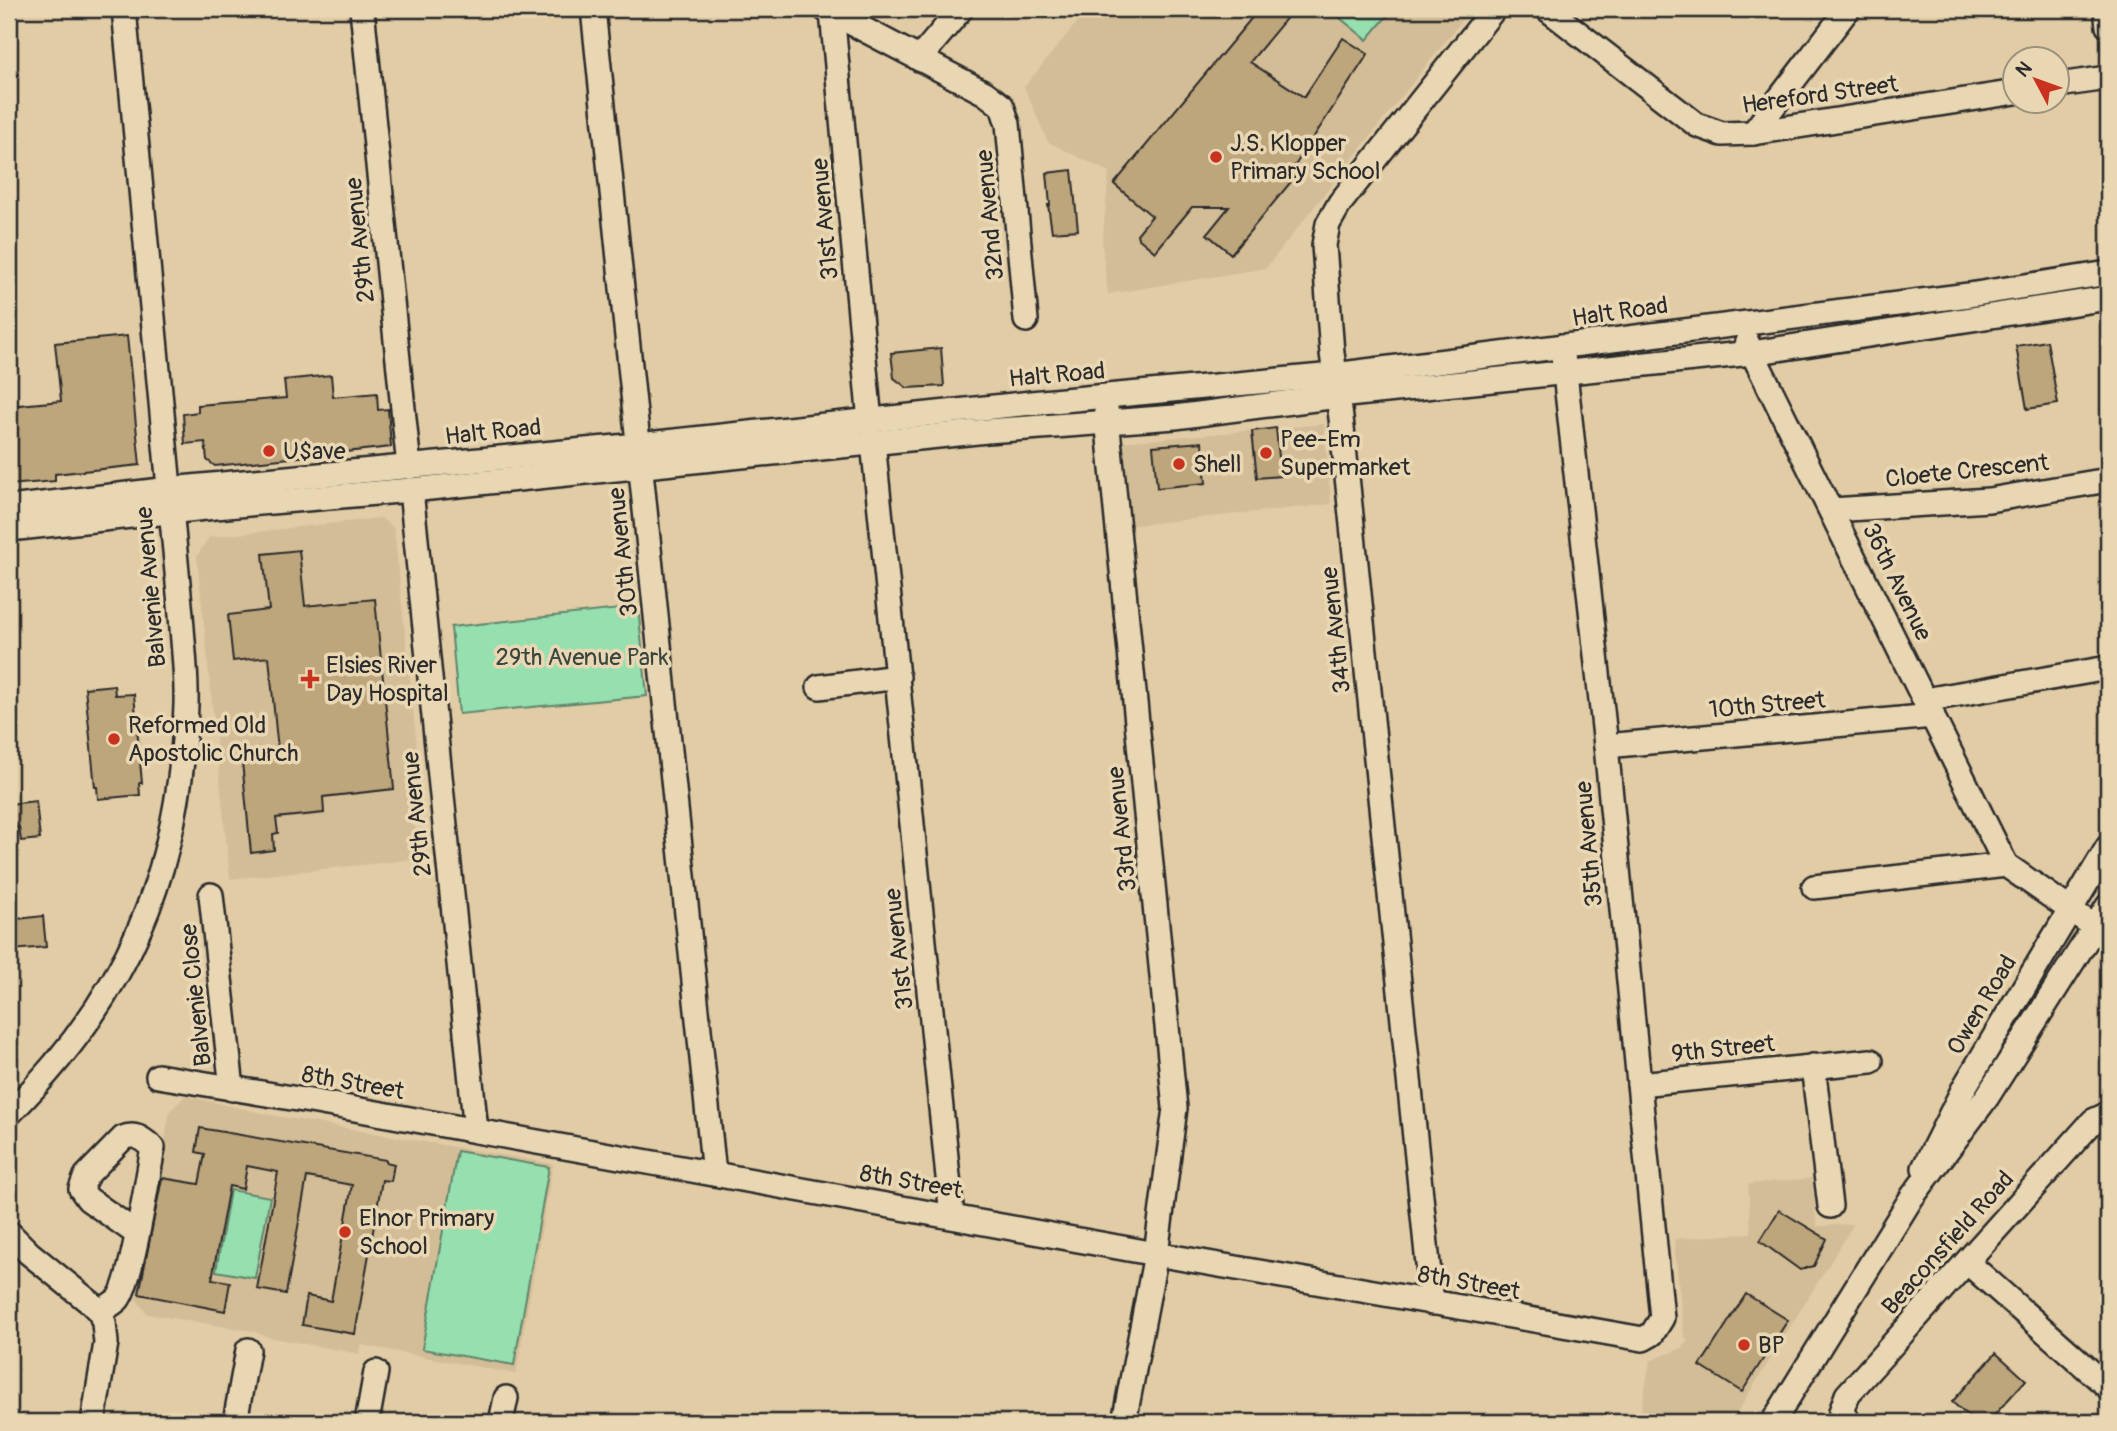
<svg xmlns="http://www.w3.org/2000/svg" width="2117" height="1431" font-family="Pangolin,sans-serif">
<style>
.built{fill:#d3bd97}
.green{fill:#96dfae;stroke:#60856c;stroke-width:2}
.building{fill:#bda57b;stroke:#2b2b2b;stroke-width:2}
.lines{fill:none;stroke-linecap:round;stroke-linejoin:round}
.minor-casing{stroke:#2b2b2b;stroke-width:28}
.minor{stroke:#e9d7b4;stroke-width:23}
.poi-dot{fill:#c8321e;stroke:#e9d7b4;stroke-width:2.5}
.labels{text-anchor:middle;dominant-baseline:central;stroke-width:7;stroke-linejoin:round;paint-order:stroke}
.street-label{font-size:24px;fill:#2b2b2b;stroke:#e9d7b4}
.poi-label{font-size:24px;fill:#2b2b2b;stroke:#e9d7b4;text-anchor:start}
.park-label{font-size:24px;fill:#3b463f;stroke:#e9d7b4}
</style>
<rect width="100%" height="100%" fill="#e1cca6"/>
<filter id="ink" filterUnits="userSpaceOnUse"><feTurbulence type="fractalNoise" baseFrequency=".0143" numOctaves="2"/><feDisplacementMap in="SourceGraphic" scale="14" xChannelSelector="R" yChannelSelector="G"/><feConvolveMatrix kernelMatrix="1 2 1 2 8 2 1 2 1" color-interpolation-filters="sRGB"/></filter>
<g filter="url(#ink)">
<g class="built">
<polygon points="1088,9 1471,9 1266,268 1108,294 1102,245 1109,172 1048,142 1024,87"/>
<polygon points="1324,424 1331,504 1126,526 1121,442"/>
<polygon points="381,518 394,528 422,795 410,808 411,824 425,836 427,858 230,879 197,556 209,537"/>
<polygon points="185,1096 276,1116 553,1164 516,1374 361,1345 359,1354 268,1337 252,1331 147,1314 136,1299 170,1111"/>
<polygon points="1812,1178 1817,1226 1854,1224 1731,1422 1639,1422 1650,1361 1682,1348 1688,1340 1684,1336 1674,1239 1751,1233 1748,1184"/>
</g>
<g class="green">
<polygon points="1329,9 1393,9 1367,40"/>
<polygon points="638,607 647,696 459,714 451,627"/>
<polygon points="457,1151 549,1167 514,1365 422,1349"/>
<polygon points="230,1190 270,1197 255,1278 216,1271"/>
</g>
<g class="building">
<polygon points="1259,9 1294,9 1250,62 1304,97 1343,38 1368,54 1292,170 1296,174 1295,177 1231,254 1207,234 1229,207 1192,207 1155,252 1138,238 1137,234 1152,216 1114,184"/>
<polygon points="1072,170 1078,230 1052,232 1048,205 1050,205 1047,173"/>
<polygon points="127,336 140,465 55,474 55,481 9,485 9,406 61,401 55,343"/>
<polygon points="2047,341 2058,404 2027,409 2016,346"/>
<polygon points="941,348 944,386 907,388 894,378 891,353"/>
<polygon points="331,375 333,397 377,393 378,410 388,409 391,447 215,466 207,460 205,442 185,444 183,414 198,412 198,405 286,398 284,380"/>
<polygon points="1276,428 1281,476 1257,478 1252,431"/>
<polygon points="1202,442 1206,483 1157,488 1153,446"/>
<polygon points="299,550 305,606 375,599 394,789 323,797 324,813 276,818 278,833 273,834 274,850 251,853 242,762 279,758 276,731 269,657 233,661 228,615 269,610 263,554"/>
<polygon points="114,685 115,695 134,694 142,783 139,783 140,795 98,799 97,787 95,787 85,688"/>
<polygon points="36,801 40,839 21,841 19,827 9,829 9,804"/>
<polygon points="43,916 46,947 12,950 9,920"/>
<polygon points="200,1128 386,1160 386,1162 394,1164 391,1181 382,1180 355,1334 302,1325 307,1296 331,1301 352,1185 307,1177 286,1294 257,1289 278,1172 247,1166 243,1189 229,1186 212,1279 230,1282 225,1311 139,1294 162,1178 199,1184 205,1154 196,1152"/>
<polygon points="1779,1210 1827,1239 1814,1266 1800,1270 1760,1241"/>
<polygon points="1746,1294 1788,1320 1742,1392 1700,1366"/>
<polygon points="1996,1353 2026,1380 1988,1422 1975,1422 1952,1402"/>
</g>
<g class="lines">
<g class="minor-casing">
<g id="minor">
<polyline points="362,9 409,467"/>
<polyline points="593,9 714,1174"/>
<polyline points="825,9 985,93 1002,106 1008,124 1026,320"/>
<polyline points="1547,9 1697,125 1722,134 1753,133 2016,92"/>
<polyline points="2106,9 2108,26"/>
<polyline points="832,12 870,422"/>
<polyline points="919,59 961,9"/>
<polyline points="2058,85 2108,78"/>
<polyline points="1753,133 1848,9"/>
<polyline points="1747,342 2006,865 2095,927"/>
<polyline points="1106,408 1175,1108 1156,1254 1124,1422"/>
<polyline points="873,442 952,1216"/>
<polyline points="411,490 476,1131"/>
<polyline points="9,508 170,489 638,445 1031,403 1334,375 1969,295 2108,273"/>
<polyline points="1832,510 1989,500 2108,480"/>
<polyline points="9,529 215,507 411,490 987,431 1175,417 1338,396 1752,353 2108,298"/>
<polyline points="819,687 898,677"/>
<polyline points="1925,700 2108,668"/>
<polyline points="1606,746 1933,716"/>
<polyline points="1814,887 2006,865"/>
<polyline points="211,895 232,1089"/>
<polyline points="1813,1066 1830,1206"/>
<polyline points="158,1076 316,1102 1156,1254 1643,1339 1652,1334 1662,1318 1606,746 1562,346"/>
<polyline points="1639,1084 1871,1061"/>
<path d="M9,1114C128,995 180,874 186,705C187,676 183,645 181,615L124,9"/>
<polyline points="1924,1168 1965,1086 2108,847"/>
<polyline points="9,1233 29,1253 92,1304 100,1312 104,1323 106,1343 93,1422"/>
<polyline points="1967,1262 2108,1387"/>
<polyline points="1432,1303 1341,418 1332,353 1324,245 1328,224 1340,203 1494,9"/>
<path d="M100,1312C105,1308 113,1304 118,1299C132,1282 148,1175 153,1148C143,1140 136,1132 123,1138L86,1176L81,1189L88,1199L136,1233"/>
<polyline points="235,1422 248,1350"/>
<polyline points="367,1422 376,1372"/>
<polyline points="501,1422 506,1398"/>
<polyline points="1773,1422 1912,1197 1987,1097 2108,906"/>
<polyline points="1849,1422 1841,1412 1847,1395 2093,1121 2104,1116 2108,1119"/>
</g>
</g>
<use href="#minor" class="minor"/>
</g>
</g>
<g class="poi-dot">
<circle cx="1216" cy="157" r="7"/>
<circle cx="269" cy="451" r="7"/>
<circle cx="1266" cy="453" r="7"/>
<circle cx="1179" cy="464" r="7"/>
<path d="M306.5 668.5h7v7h7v7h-7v7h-7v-7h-7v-7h7z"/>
<circle cx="114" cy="739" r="7"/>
<circle cx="345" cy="1232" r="7"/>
<circle cx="1744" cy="1345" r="7"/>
</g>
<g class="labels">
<g class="street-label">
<text transform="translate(1820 95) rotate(-8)">Hereford Street</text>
<text transform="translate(990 215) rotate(-95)">32nd Avenue</text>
<text transform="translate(825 219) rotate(-95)">31st Avenue</text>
<text transform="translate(360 240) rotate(-96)">29th Avenue</text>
<text transform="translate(1620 312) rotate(-8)">Halt Road</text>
<text transform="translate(1057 375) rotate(-5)">Halt Road</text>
<text transform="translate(493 432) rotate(-6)">Halt Road</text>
<text transform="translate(1967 471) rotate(-6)">Cloete Crescent</text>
<text transform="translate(623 552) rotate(-96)">30th Avenue</text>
<text transform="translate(1897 582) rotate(64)">36th Avenue</text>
<text transform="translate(151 587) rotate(-95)">Balvenie Avenue</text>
<text transform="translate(1336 630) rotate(-96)">34th Avenue</text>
<text transform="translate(1767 705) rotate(-5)">10th Street</text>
<text transform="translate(417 814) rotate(-96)">29th Avenue</text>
<text transform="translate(1122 829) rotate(-96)">33rd Avenue</text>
<text transform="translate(1589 844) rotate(-95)">35th Avenue</text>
<text transform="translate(899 949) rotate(-96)">31st Avenue</text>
<text transform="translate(196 995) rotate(-96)">Balvenie Close</text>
<text transform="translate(1982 1005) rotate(-59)">Owen Road</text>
<text transform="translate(1723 1049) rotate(-6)">9th Street</text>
<text transform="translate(353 1083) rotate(10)">8th Street</text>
<text transform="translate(911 1182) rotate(10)">8th Street</text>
<text transform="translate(1948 1243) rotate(-48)">Beaconsfield Road</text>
<text transform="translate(1469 1283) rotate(10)">8th Street</text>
</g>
<g class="poi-label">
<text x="1230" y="143">J.S. Klopper<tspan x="1230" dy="28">Primary School</tspan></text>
<text x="1280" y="439">Pee-Em<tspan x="1280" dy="28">Supermarket</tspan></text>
<text x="283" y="451">U$ave</text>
<text x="1193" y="464">Shell</text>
<text x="326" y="665">Elsies River<tspan x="326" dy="28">Day Hospital</tspan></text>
<text x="128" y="725">Reformed Old<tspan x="128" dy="28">Apostolic Church</tspan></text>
<text x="359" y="1218">Elnor Primary<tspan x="359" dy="28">School</tspan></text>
<text x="1758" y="1345">BP</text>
</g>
<g class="park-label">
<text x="582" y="657">29th Avenue Park</text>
</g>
</g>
<rect width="2117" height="1431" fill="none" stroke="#e9d7b4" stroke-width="35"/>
<rect x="18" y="18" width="2082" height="1396" fill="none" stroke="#2b2b2b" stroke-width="2.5" filter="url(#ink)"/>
<g transform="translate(2036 80) rotate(311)"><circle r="33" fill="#e9d7b4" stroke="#9d927d" stroke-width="2"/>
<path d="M0-5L12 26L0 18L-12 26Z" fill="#c8321e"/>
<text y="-10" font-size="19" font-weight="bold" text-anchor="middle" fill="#2b2b2b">N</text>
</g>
</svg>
